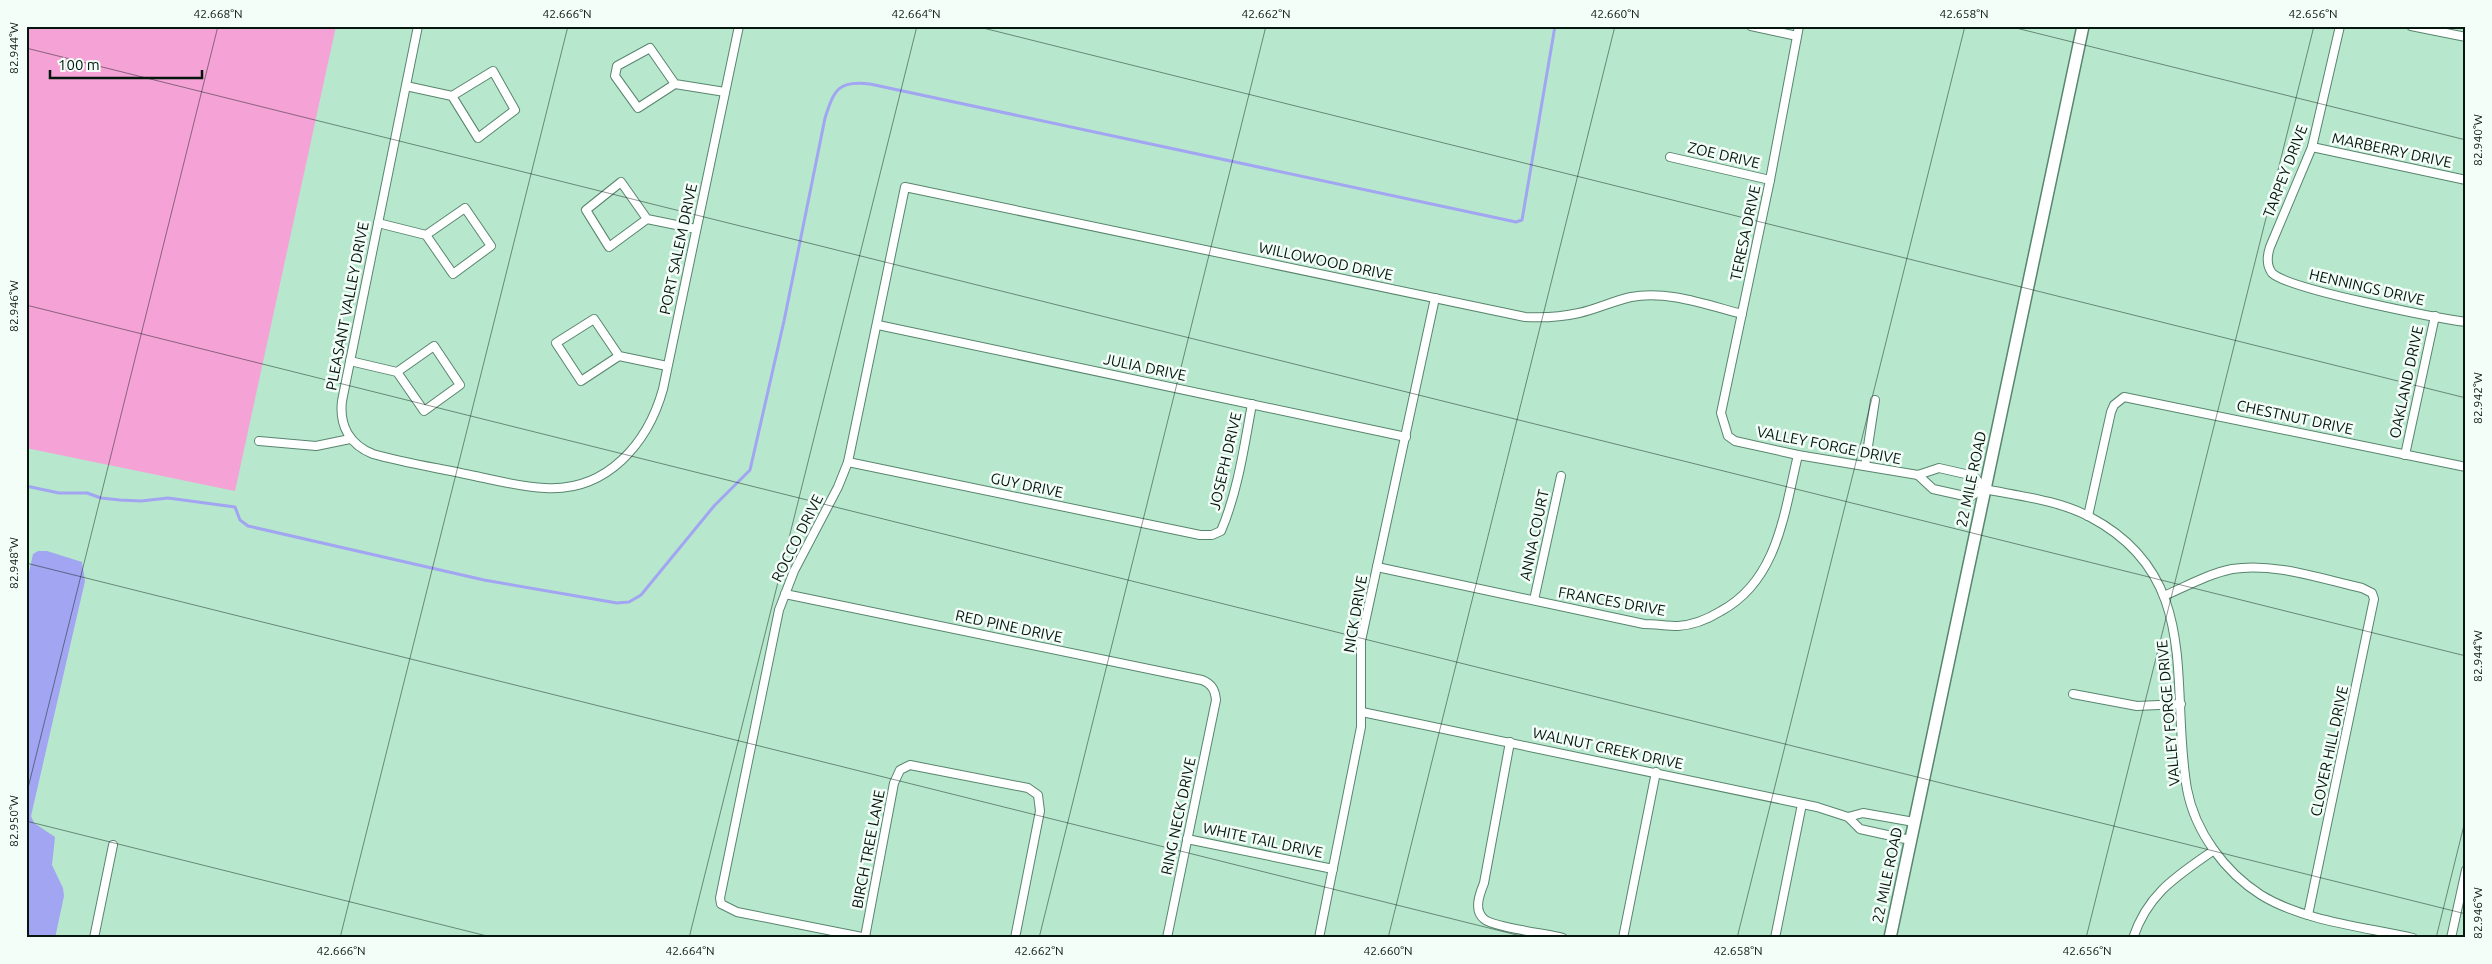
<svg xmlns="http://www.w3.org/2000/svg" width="2492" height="964" font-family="Ubuntu,sans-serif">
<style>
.green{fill:#f5a2d7}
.water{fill:#a2a5f1}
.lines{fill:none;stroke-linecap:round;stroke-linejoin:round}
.stream{stroke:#a2a5f1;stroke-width:3}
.street-casing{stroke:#58856e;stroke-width:10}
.secondary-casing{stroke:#58856e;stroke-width:14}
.street{stroke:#fff;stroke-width:8}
.secondary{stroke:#fff;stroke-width:11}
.ticks{fill:none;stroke:#05160e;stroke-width:1;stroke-opacity:0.45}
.labels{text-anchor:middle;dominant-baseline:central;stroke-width:5;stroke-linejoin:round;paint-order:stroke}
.street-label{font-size:15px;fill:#05160e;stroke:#f4fef8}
.neatline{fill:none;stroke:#05160e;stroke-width:2}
.ticks-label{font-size:12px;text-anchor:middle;fill:#05160e}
</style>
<rect width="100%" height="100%" fill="#b7e7cd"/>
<polygon class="green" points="26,26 336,26 235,491 26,448"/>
<polygon class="water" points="38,551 47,551 82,562 85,581 31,816 34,823 55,837 52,865 63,888 64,896 55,938 26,938 26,586 33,554"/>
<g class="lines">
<path class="stream" d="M26,486L59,493H87L101,498L120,500L141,501L168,498L235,507L240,520L248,526L484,580L617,603L629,602L641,595L714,506L750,470L784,321L825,118C834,90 838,80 870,84L1516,222L1522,220L1555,26"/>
<g class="street-casing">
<g id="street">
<path d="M418,26L342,401C339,426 350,445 373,454C405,463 438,468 470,475C495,480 520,487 545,488C607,492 648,443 663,389L739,26"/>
<polyline points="1751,26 1797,36"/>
<path d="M1799,26L1770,180L1721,413L1728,436L1735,441L1798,455L1918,475L1939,468L1974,476L1984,489C2019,496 2058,500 2090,517C2204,577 2169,686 2187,789C2195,832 2225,872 2261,895C2303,921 2365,927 2413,938"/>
<path d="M2340,26L2312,147L2270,247C2267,256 2266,265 2272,273C2287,289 2437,318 2466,322"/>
<polyline points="2411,26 2466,37"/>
<polyline points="675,84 650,48 617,66 615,76 638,108 675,84 725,92"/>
<polyline points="406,86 452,96 478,138 515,110 493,71 452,96"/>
<polyline points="2312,147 2466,180"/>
<polyline points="1670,157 1770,180"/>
<polyline points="647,219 621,182 586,210 609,247 647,219 696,229"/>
<polyline points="378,223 426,235 453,274 491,246 465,208 426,235"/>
<polyline points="878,325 1406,437"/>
<polyline points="619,356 594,319 556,343 581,381 619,356 667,366"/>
<polyline points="350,361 397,372 424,411 460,385 434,346 397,372"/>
<polyline points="259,441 316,446 350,439"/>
<polyline points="2405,455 2435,316"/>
<path d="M848,462L1200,535H1212L1221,531C1238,491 1244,447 1252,404"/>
<polyline points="1865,466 1875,400"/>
<polyline points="1918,475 1933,489 1969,497 1984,489"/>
<polyline points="2088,516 2111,412 2114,405 2124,397 2466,467"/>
<path d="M1377,567L1644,624C1655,624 1667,626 1678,626C1694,625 1708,619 1721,611C1778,580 1784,513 1798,455"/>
<path d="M785,594L1202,680C1212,684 1215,690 1216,700L1167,938"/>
<path d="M2164,596C2187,586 2208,574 2232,569C2274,562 2321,579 2362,588L2372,593L2374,599L2308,915"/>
<polyline points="1534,600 1561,476"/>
<polyline points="2073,694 2137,706 2181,704"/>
<polyline points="1362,712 1817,807 1848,817 1860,829 1910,840"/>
<path d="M1510,742L1484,883C1480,893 1473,910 1484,919C1492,927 1549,934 1563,938"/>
<polyline points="1848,817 1863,813 1914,822"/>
<polyline points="1187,839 1333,869"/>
<polyline points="865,937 894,783 900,770 910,765 1028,788 1038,795 1040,811 1015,938"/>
<polyline points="94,938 113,845"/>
<path d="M867,938L737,912L721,904L720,898L779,610L794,571L838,487L848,462L905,187L1525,317C1543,318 1561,317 1579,313C1597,309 1613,301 1631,297C1667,290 1707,305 1742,314"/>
<polyline points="1319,938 1361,727 1361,641 1435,298"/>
<polyline points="1623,938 1656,772"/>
<polyline points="1775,938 1802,804"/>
<path d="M2133,938C2148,893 2177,876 2214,850"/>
<polyline points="2451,938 2466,870"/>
</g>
</g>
<g class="secondary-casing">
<polyline id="secondary" points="1890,938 2083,26"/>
</g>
<use href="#street" class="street"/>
<use href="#secondary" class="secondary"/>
</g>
<path class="ticks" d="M975,26L2466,398M2008,26L2466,140M26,48L2466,656M26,305L2466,914M26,563L1529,938M26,796L218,26M26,821L495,938M340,938L568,26M689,938L917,26M1039,938L1266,26M1388,938L1615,26M1737,938L1965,26M2086,938L2314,26M2436,938L2466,817"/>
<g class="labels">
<g class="street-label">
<text transform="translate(2392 150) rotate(12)">MARBERRY DRIVE</text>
<text transform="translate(1724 155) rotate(13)">ZOE DRIVE</text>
<text transform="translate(2285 171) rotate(-69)">TARPEY DRIVE</text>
<text transform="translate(1745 233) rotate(-78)">TERESA DRIVE</text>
<text transform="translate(678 249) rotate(-78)">PORT SALEM DRIVE</text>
<text transform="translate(1326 261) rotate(12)">WILLOWOOD DRIVE</text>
<text transform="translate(2367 287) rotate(13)">HENNINGS DRIVE</text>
<text transform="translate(347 306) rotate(-79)">PLEASANT VALLEY DRIVE</text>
<text transform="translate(1145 367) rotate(12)">JULIA DRIVE</text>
<text transform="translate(2406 382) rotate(-78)">OAKLAND DRIVE</text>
<text transform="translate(2295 417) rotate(12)">CHESTNUT DRIVE</text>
<text transform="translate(1829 445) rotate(11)">VALLEY FORGE DRIVE</text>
<text transform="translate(1225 461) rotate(-77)">JOSEPH DRIVE</text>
<text transform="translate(1971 479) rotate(-78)">22 MILE ROAD</text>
<text transform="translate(1027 485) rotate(12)">GUY DRIVE</text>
<text transform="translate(1534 535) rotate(-78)">ANNA COURT</text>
<text transform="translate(797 538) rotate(-63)">ROCCO DRIVE</text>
<text transform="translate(1612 601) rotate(10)">FRANCES DRIVE</text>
<text transform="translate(1355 614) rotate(-80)">NICK DRIVE</text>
<text transform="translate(1009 626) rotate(12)">RED PINE DRIVE</text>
<text transform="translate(2168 713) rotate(-95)">VALLEY FORGE DRIVE</text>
<text transform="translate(1608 748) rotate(12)">WALNUT CREEK DRIVE</text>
<text transform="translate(2329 751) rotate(-78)">CLOVER HILL DRIVE</text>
<text transform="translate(1178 816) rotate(-78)">RING NECK DRIVE</text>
<text transform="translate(1263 840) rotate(12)">WHITE TAIL DRIVE</text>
<text transform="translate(868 849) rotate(-79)">BIRCH TREE LANE</text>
<text transform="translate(1887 875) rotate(-78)">22 MILE ROAD</text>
</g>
</g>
<rect width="2492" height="964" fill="none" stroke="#f4fef8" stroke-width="55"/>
<path d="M50 70v8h152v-8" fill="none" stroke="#05160e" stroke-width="2.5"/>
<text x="58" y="70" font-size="15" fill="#05160e" stroke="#f4fef8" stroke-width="4" paint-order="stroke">100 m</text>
<rect x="28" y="28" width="2436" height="908" class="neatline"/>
<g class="ticks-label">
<text x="218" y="18">42.668°N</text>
<text x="567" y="18">42.666°N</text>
<text x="916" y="18">42.664°N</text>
<text x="1266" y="18">42.662°N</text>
<text x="1615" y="18">42.660°N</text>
<text x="1964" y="18">42.658°N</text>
<text x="2313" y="18">42.656°N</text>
<text transform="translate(14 48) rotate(-90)" y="4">82.944°W</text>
<text transform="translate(2478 140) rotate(-90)" y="4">82.940°W</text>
<text transform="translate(14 306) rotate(-90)" y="4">82.946°W</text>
<text transform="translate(2478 398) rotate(-90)" y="4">82.942°W</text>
<text transform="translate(14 563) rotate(-90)" y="4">82.948°W</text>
<text transform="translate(2478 656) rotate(-90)" y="4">82.944°W</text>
<text transform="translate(14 821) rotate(-90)" y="4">82.950°W</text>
<text transform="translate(2478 913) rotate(-90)" y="4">82.946°W</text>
<text x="341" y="955">42.666°N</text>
<text x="690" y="955">42.664°N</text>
<text x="1039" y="955">42.662°N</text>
<text x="1388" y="955">42.660°N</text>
<text x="1738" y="955">42.658°N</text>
<text x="2087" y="955">42.656°N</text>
</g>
</svg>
